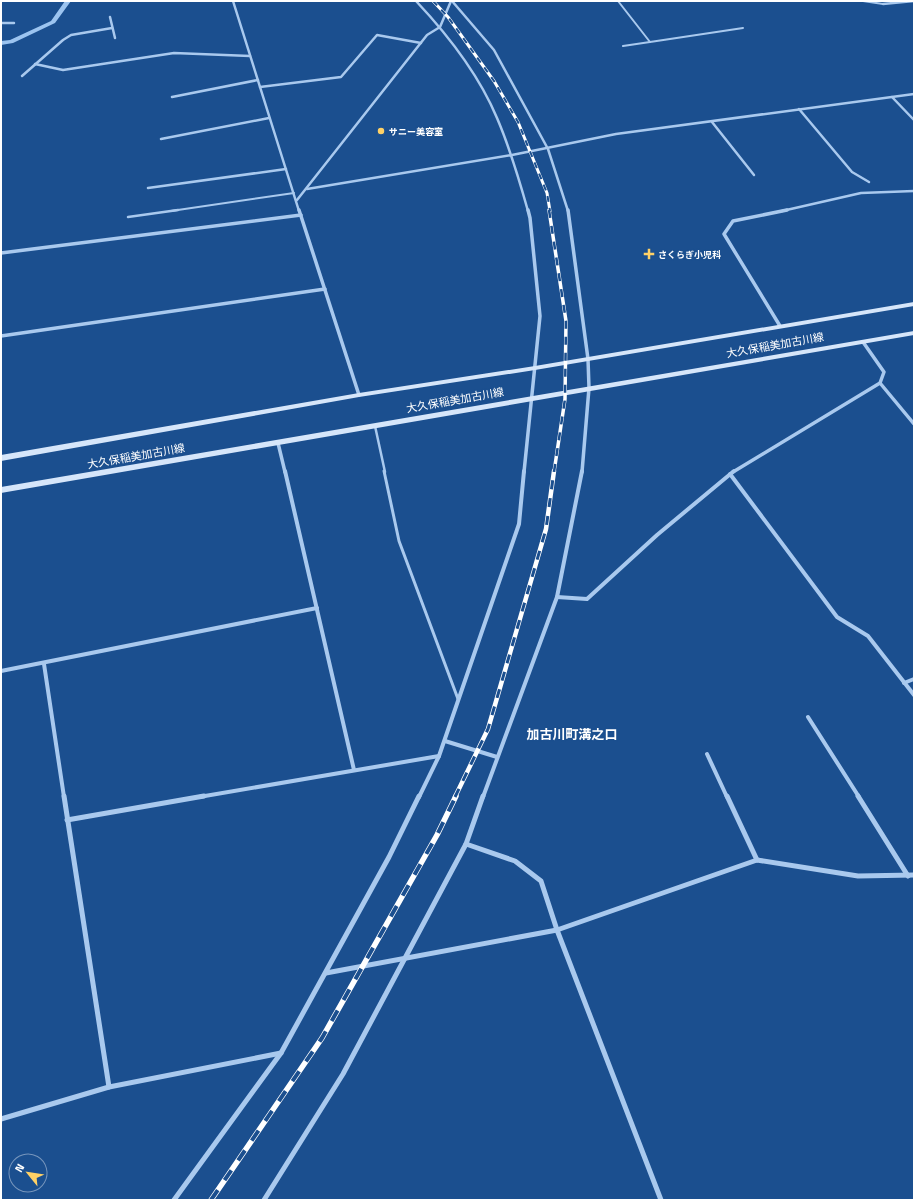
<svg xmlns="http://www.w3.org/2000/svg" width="915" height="1201" font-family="'Titillium Web','Noto Sans JP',sans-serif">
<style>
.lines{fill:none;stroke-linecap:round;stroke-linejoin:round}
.stream{fill:#9cc4f0;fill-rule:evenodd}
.service-far2{stroke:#a9c9ee;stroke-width:2}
.service-far1{stroke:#a9c9ee;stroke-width:2.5}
.service{stroke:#a9c9ee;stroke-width:3}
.minor-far3{stroke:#a9c9ee;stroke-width:2.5}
.minor-far2{stroke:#a9c9ee;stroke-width:3.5}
.minor-far1{stroke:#a9c9ee;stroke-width:4}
.minor{stroke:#a9c9ee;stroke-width:5}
.secondary{fill:#d6e6fa;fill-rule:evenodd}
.rail-far3-casing{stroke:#fff;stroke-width:3}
.rail-far2-casing{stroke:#fff;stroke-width:3.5}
.rail-far1-casing{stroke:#fff;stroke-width:4.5}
.rail-casing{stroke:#fff;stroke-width:5.5}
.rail-far3{stroke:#1b4f8f;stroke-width:2;stroke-dasharray:6;stroke-linecap:butt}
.rail-far2{stroke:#1b4f8f;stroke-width:2.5;stroke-dasharray:8;stroke-linecap:butt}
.rail-far1{stroke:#1b4f8f;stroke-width:3;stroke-dasharray:9;stroke-linecap:butt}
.rail{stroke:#1b4f8f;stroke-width:4;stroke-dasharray:12;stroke-linecap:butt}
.poi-dot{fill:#ffd166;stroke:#1b4f8f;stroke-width:1.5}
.labels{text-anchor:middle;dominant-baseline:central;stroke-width:3;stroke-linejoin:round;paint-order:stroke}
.far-poi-label{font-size:9px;font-weight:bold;fill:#fff;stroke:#1b4f8f;text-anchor:start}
.street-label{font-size:11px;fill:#fff;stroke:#1b4f8f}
.quarter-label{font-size:13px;font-weight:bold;fill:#fff;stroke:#1b4f8f}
</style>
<rect width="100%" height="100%" fill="#1b4f8f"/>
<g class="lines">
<polygon class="stream" points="65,1 71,1 55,23 13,43 1,45 1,41 10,40 51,21"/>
<g class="service-far2">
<polyline points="618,1 650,42 743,28"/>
<polyline points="863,1 883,4"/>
<polyline points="623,46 650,42"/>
<polyline points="171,211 294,193"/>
</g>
<g class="service-far1">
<polyline points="128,217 178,210"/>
<polyline points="375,426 385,472"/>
</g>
<polyline class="service" points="384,471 399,541 458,699"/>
<g class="minor-far3">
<polyline points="233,1 299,211"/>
<path d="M416,1C448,35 479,75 497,118C510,148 519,179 528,211"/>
<polyline points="452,1 494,50 548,149 568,211"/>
<polyline points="883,4 914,1"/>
<polyline points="110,17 115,38"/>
<polyline points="1,23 14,23"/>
<polyline points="35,64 63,70 174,53 250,56"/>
<polyline points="22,76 63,40 71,35 112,28"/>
<polyline points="260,87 341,77 377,35 421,43"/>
<polyline points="172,97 258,80"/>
<polyline points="892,97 914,120"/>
<polyline points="799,109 852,172 869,182"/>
<polyline points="712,122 754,175"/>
<polyline points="161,139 269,118"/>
<polyline points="148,188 286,169"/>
<polyline points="307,189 512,155 616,134 914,94"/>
<polyline points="297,200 427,35 440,27 451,1"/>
<polyline points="782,211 861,193 914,191"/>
</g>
<g class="minor-far2">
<polyline points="299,210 359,395"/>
<polyline points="568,210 588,359 589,388 582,472"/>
<polyline points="1,253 301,215"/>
<polyline points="780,326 724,234 733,221 787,210"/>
<polyline points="1,336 325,289"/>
<polyline points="880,383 914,424"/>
<polyline points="278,443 285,472"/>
<polyline points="524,472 540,316 530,218 528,210"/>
<polyline points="733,472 880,383 884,372 863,342"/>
</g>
<g class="minor-far1">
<polyline points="285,471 354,770"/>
<polyline points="730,474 837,617 868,636 914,695"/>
<polyline points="557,597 587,599 657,535 734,471"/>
<polyline points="44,664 64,797"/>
<polyline points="1,671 317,608"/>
<polyline points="904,683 914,679"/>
<polyline points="808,717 859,797"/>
<polyline points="445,741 497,757"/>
<polyline points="707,754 727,797"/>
<polyline points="199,797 439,756"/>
<polyline points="419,797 439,756 519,524 524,471"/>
<polyline points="483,797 557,597 582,471"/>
</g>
<g class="minor">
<polyline points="64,796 109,1087"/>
<polyline points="727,796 757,860"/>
<polyline points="858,796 908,876"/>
<polyline points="67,820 204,796"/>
<polyline points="466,844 515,861 541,881 557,930 661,1200"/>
<polyline points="326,973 557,930 757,860 858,876 914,875"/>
<polyline points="1,1119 109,1087 281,1053"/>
<polyline points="174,1200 281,1053 389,857 419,796"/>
<polyline points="264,1200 343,1074 466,844 483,796"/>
</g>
<g class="secondary">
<polygon points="914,302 914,306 535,370 359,397 1,461 1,455 359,393 535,366"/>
<polygon points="914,331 914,335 1,493 1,487"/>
</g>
<g class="rail-far3-casing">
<polyline id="rail-far3" points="433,1 448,17 494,81 518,122 547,193 550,211"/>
</g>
<g class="rail-far2-casing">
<polyline id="rail-far2" points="549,210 566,321 565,399 554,472"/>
</g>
<g class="rail-far1-casing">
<polyline id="rail-far1" points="455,797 488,729 546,529 554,471"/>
</g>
<g class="rail-casing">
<polyline id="rail" points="211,1200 322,1038 437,835 456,796"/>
</g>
<use href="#rail-far3" class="rail-far3"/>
<use href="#rail-far2" class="rail-far2"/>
<use href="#rail-far1" class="rail-far1"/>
<use href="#rail" class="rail"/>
</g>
<g class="poi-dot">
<circle cx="381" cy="131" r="4"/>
<path d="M647 248h4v4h4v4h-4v4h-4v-4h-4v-4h4z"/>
</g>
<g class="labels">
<g class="far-poi-label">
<text x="389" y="131">サニー美容室</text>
<text x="658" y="254">さくらぎ小児科</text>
</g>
<g class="street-label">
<text transform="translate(775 345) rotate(-10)">大久保稲美加古川線</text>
<text transform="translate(455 400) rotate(-10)">大久保稲美加古川線</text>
<text transform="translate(136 456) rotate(-10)">大久保稲美加古川線</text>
</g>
<g class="quarter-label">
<text x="572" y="734">加古川町溝之口</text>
</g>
</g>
<rect width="915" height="1201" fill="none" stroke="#ffffff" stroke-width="4"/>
<g transform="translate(28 1173) rotate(300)"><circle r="19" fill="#1b4f8f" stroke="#7695bc"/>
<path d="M0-3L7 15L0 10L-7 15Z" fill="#ffd166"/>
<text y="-6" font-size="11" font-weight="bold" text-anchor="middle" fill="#ffffff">N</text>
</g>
</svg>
